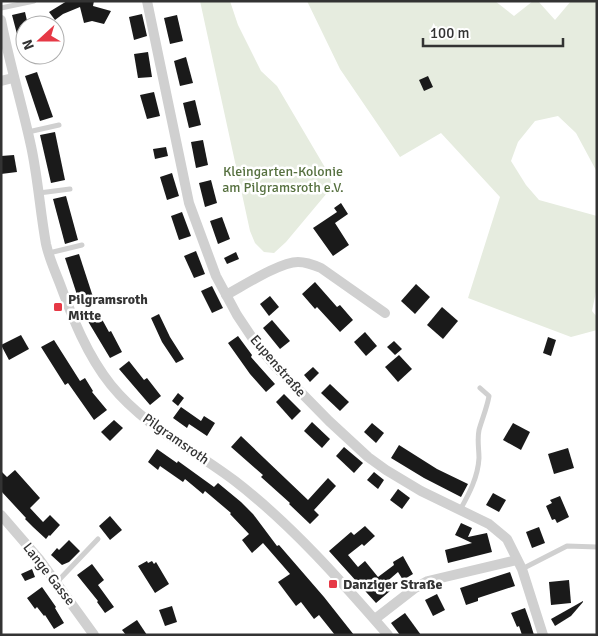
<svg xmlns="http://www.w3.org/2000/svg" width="598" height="636" font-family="Signika,sans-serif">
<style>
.green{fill:#e6ecdf}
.building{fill:#1a1a1a}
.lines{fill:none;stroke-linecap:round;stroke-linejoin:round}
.service{stroke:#d0d0d0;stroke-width:5}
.minor{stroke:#d0d0d0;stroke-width:10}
.poi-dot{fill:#e63946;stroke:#fff;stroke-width:2}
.labels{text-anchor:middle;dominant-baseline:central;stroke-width:5;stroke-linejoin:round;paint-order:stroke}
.park-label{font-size:14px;fill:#56703f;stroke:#fff}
.poi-label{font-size:14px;font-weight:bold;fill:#333;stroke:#fff;text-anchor:start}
.street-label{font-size:14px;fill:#333;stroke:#fff}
</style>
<rect width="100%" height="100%" fill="#fff"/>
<g class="green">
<polygon points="200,1 230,1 238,25 261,71 277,86 330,176 332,187 286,242 274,253 264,252 255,243 250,231"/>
<polygon points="307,1 495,1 514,16 533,1 538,1 555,20 571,1 597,1 597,172 576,133 558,116 535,121 518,142 511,161 526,185 539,200 597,216 597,287 592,311 597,317 597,330 571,337 468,298 500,197 441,133 400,157 340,69"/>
</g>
<g class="building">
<polygon points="67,1 94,1 93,6 111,11 104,24 92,21 84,23 80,7 63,14 55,20 49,12"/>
<polygon points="25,12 28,25 25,25 25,52 22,53 12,15"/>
<polygon points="142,14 147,36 134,40 129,17"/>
<polygon points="177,15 183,41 170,44 164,18"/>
<polygon points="148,52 152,77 138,78 134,54"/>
<polygon points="186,57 193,83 180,86 174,61"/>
<polygon points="37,72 53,117 40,121 25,76"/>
<polygon points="428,76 433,87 424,91 419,80"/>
<polygon points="154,92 160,116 147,119 140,95"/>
<polygon points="195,100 201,125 189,128 183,103"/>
<polygon points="55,132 65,180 51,183 40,135"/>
<polygon points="203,140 208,165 196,168 191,142"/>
<polygon points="166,147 168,156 155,159 153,149"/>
<polygon points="14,155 17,172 1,174 1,156"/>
<polygon points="172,173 179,196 167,200 160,177"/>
<polygon points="211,180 217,203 205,207 199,183"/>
<polygon points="66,196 78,240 65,244 53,199"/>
<polygon points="341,203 348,214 335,223 349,245 333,256 313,228 337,212 334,208"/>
<polygon points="182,212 191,236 179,240 171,216"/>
<polygon points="222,217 230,239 218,244 210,221"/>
<polygon points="196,251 205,274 194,278 184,256"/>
<polygon points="236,252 239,259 227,264 224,258"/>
<polygon points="79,254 94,300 80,304 65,258"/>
<polygon points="315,282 337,307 340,305 353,320 340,332 317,307 315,309 302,294"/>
<polygon points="416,284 430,297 415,314 401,301"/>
<polygon points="212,286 223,308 212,313 201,291"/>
<polygon points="270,296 279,307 269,316 260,304"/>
<polygon points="442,307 458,321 443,339 427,325"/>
<polygon points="98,312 109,332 111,331 122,352 110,358 86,318"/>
<polygon points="159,314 170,337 184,359 176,363 162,342 151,318"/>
<polygon points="272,320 290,341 280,349 263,328"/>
<polygon points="365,332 377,346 366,356 354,342"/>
<polygon points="21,335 29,349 9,360 1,345"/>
<polygon points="238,336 252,355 251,357 275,384 266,392 250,374 228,343"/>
<polygon points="548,337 556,340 551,356 543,353"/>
<polygon points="54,340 80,381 85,378 93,391 92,392 107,410 94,420 68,383 65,385 41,347"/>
<polygon points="394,341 402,349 395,355 387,347"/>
<polygon points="399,355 412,369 398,382 385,367"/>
<polygon points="129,361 144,380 147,378 161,396 150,405 119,369"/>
<polygon points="313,367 319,373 310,382 304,375"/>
<polygon points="330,384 349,402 340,411 321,393"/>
<polygon points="178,393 184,398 178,406 172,401"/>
<polygon points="284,394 301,411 292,420 276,402"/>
<polygon points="181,407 201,421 204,416 215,423 207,436 189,424 187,428 173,418"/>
<polygon points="114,420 123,428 110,441 101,432"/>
<polygon points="312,422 330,439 322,448 304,431"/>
<polygon points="372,423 384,433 376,443 364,432"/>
<polygon points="513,423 530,432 521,450 503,440"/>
<polygon points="241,436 308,500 328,478 336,486 314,510 319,515 310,524 289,504 290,503 261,477 263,475 231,447"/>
<polygon points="399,445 437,469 468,484 461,497 424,478 391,458"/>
<polygon points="344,447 363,463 354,473 336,456"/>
<polygon points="568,448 574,468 554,474 548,454"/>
<polygon points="157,449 177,463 178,461 214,487 218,483 241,502 253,514 277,546 279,545 324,597 354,635 335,635 319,615 314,619 301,602 296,606 278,582 290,574 263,543 252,553 242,540 249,534 230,514 231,513 205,491 203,494 185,479 183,482 160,466 158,470 148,462"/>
<polygon points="15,470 40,498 30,508 43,522 50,515 60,525 50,536 49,535 46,539 33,527 25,519 26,518 1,491 1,471 7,477"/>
<polygon points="374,472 384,480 378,489 367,480"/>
<polygon points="398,489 410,498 402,509 390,500"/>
<polygon points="493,493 506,500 499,512 486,505"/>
<polygon points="560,496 569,517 557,523 555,519 552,520 546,506 552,503 550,500"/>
<polygon points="110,516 122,530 110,540 99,526"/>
<polygon points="461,523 472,528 468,537 487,533 492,552 448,563 445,550 472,543 455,535"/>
<polygon points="365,526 375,536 364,546 362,544 348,555 358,567 365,561 378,577 394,565 393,562 403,556 413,574 403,580 398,572 384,584 390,591 376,603 329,551 351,532 354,535"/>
<polygon points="539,527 545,543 532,548 526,532"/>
<polygon points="69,540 80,551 69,562 62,565 51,555 57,548 59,550"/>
<polygon points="147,561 148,563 152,561 154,564 156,562 169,584 155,593 138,566"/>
<polygon points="92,564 104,580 98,585 114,607 105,613 97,602 98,601 77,575"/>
<polygon points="32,569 35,577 25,581 21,574"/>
<polygon points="510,572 515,586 478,598 478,601 466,605 460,588"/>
<polygon points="569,580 571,603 551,605 549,582"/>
<polygon points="42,587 56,607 55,608 64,623 54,629 45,615 44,616 37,607 35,609 27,598"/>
<polygon points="437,594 445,610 433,616 425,600"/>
<polygon points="583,601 583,602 571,616 555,626 551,619"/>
<polygon points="172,606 177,622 165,626 159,610"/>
<polygon points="525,608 530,622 534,635 522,635 519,626 517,627 511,613"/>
<polygon points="405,613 421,635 400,635 391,623"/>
<polygon points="137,620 147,635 126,635 122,630"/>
</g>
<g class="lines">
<g class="service">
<polyline points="1,8 34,1"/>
<polyline points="28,132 59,125"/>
<polyline points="39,193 70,189"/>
<polyline points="49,253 82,245"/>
<path d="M460,510C469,494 478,477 479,458C479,449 477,440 479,430C482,419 487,408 489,396L480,388"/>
<polyline points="522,569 567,546 597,547"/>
<polyline points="57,582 98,539"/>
</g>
<g class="minor">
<polyline points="147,1 189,203 216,276 237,315 255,342 275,366 329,421 368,457 386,470 421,491 489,524 507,539 522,569 543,635"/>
<path d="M1,20C9,62 22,104 31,146C38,178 40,211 46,244C49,258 55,271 60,284C73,319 87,355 111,385C145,427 193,449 235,481C292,525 341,581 388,635"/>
<polyline points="1,81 13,78"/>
<path d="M226,295C243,286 280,262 298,262C307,262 314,265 321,268L385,313"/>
<polyline points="1,515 39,559 94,635"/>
<polyline points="375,619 415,588 428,581 517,560"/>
</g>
</g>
<g class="poi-dot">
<rect x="53" y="302" width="10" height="10" rx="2.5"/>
<rect x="328" y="579" width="10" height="10" rx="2.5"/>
</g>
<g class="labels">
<g class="park-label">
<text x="283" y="171">Kleingarten-Kolonie<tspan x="283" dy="16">am Pilgramsroth e.V.</tspan></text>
</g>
<g class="poi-label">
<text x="68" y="299">Pilgramsroth<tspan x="68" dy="16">Mitte</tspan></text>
<text x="343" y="584">Danziger Straße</text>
</g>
<g class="street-label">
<text transform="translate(278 366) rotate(49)">Eupenstraße</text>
<text transform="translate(176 439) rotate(35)">Pilgramsroth</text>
<text transform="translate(49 574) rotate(52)">Lange Gasse</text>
</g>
</g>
<rect width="598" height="636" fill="none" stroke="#333333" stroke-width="5"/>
<g transform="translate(40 40) rotate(249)"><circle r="24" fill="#ffffff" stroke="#adadad"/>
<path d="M0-4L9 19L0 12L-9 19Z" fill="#e63946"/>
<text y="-8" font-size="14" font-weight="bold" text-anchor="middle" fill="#333333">N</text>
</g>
<path d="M423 38v8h140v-8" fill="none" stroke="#333333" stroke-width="2.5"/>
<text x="430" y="38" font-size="15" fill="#333333" stroke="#ffffff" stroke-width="4" paint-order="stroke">100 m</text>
</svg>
